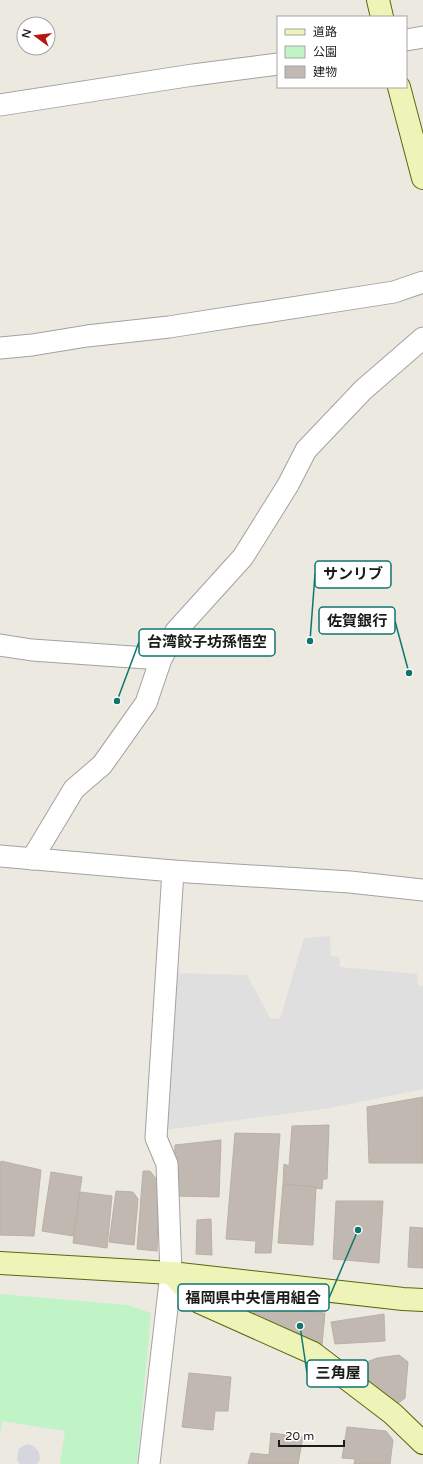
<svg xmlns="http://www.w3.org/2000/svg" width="423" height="1464" font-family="'Varela Round','Noto Sans JP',sans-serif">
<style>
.park{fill:#c0f4c7}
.parking{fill:#dfdfdf}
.plaza{fill:#d6d6e1}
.building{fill:#c0b8b1;stroke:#bcb0a5}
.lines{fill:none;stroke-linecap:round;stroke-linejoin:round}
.street-casing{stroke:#a2a2a2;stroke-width:23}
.secondary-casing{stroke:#5a680c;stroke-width:24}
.street{stroke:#fff;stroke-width:21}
.secondary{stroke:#eef4b7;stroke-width:22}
.leader{fill:none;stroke:#0f766e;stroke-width:1.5}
.callout-dot{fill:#0f766e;stroke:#fff;stroke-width:1.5}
.callout{fill:#fff;stroke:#0f766e;stroke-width:1.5}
.callout-label{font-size:15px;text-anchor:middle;font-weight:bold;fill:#1b1b1b}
</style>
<rect width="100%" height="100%" fill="#ece9e1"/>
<polygon class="park" points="0,1294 127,1305 151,1313 137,1464 60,1464 65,1431 2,1421 0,1435"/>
<polygon class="parking" points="330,936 331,956 339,957 340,967 417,974 418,986 423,986 423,1089 330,1108 164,1130 173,973 247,975 270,1018 280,1019 304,938"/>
<polygon class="plaza" points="27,1444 34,1446 39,1452 40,1459 37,1464 20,1464 18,1462 17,1459 18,1451 20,1448"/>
<g class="building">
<polygon points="423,1097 423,1163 369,1163 367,1107"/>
<polygon points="329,1125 327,1179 323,1179 322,1189 283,1184 284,1164 289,1166 292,1126"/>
<polygon points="235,1133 280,1134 271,1253 255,1253 256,1241 226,1239"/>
<polygon points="221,1140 219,1197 174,1196 175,1145"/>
<polygon points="1,1161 41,1170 34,1236 0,1235 0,1166"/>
<polygon points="143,1171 150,1171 157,1180 159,1191 157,1251 137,1249"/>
<polygon points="51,1172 82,1177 73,1236 42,1231"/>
<polygon points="283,1184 316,1187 313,1245 278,1243"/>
<polygon points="116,1191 133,1192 138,1199 134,1245 109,1242"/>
<polygon points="80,1192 112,1196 107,1248 73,1243"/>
<polygon points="336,1201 383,1201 379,1263 333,1259"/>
<polygon points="211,1219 212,1255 196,1254 197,1220"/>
<polygon points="410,1227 423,1228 423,1268 408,1267"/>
<polygon points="254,1306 325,1313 322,1345 300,1335 253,1317"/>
<polygon points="384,1314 385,1341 335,1344 331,1322"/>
<polygon points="399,1355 408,1362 405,1398 396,1405 354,1367 377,1358"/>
<polygon points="189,1373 231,1377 228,1411 215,1411 213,1430 182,1427"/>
<polygon points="347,1427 386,1431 393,1440 390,1464 354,1464 355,1459 342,1458"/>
<polygon points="271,1433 303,1437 298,1464 248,1464 251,1453 269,1455"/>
</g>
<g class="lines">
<g class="street-casing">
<g id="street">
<polyline points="406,40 423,37"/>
<polyline points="0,105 193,75 278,64"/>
<polyline points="0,348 32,345 87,336 169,327 394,292 423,282"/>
<polyline points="0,645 32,650 161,659"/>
<polyline points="0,856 173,871 350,882 423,890"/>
<polyline points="32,859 74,789 102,765 146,703 161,659 176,631 243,557 288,485 306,450 363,390 423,338"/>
<polyline points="149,1464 171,1273 167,1164 156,1138 173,871"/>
</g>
</g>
<g class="secondary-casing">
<g id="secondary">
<polyline points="378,0 382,17"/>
<polyline points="399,87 423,178"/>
<polyline points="0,1263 171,1273 403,1299 423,1300"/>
<polyline points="171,1273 199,1302 313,1353 393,1414 423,1443"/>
</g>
</g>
<use href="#street" class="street"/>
<use href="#secondary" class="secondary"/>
</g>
<path class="leader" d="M310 641L315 574M409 673L395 621M117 701L139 642M358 1230L329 1298M300 1326L307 1373"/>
<g class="callout-dot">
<circle cx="310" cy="641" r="4"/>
<circle cx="409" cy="673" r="4"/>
<circle cx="117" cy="701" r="4"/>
<circle cx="358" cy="1230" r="4"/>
<circle cx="300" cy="1326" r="4"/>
</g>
<g class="callout">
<rect x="315" y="561" width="76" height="27" rx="4"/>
<rect x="319" y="607" width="76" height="27" rx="4"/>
<rect x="139" y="629" width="136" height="27" rx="4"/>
<rect x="178" y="1284" width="151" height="27" rx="4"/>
<rect x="307" y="1360" width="61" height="27" rx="4"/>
</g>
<g class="callout-label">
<text x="353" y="579">サンリブ</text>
<text x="357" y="626">佐賀銀行</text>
<text x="207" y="647">台湾餃子坊孫悟空</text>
<text x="253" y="1303">福岡県中央信用組合</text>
<text x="338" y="1378">三角屋</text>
</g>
<rect x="277" y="16" width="130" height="72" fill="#ffffff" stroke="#a4a4a4"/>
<rect x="285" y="29" width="20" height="6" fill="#eef4b7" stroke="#a4a4a4"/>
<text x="313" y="36" font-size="12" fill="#1b1b1b">道路</text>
<rect x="285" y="46" width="20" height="12" fill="#c0f4c7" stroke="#a4a4a4"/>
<text x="313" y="56" font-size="12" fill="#1b1b1b">公園</text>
<rect x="285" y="66" width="20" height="12" fill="#c0b8b1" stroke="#a4a4a4"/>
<text x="313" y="76" font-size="12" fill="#1b1b1b">建物</text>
<g transform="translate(36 36) rotate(285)"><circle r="19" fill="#ffffff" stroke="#a4a4a4"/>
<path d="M0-3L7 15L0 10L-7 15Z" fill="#b7170f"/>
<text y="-6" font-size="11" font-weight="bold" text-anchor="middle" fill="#1b1b1b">N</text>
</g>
<path d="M279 1440v6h65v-6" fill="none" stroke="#1b1b1b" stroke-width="2"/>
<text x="285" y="1440" font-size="12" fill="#1b1b1b" stroke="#ffffff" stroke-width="3" paint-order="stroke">20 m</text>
</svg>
